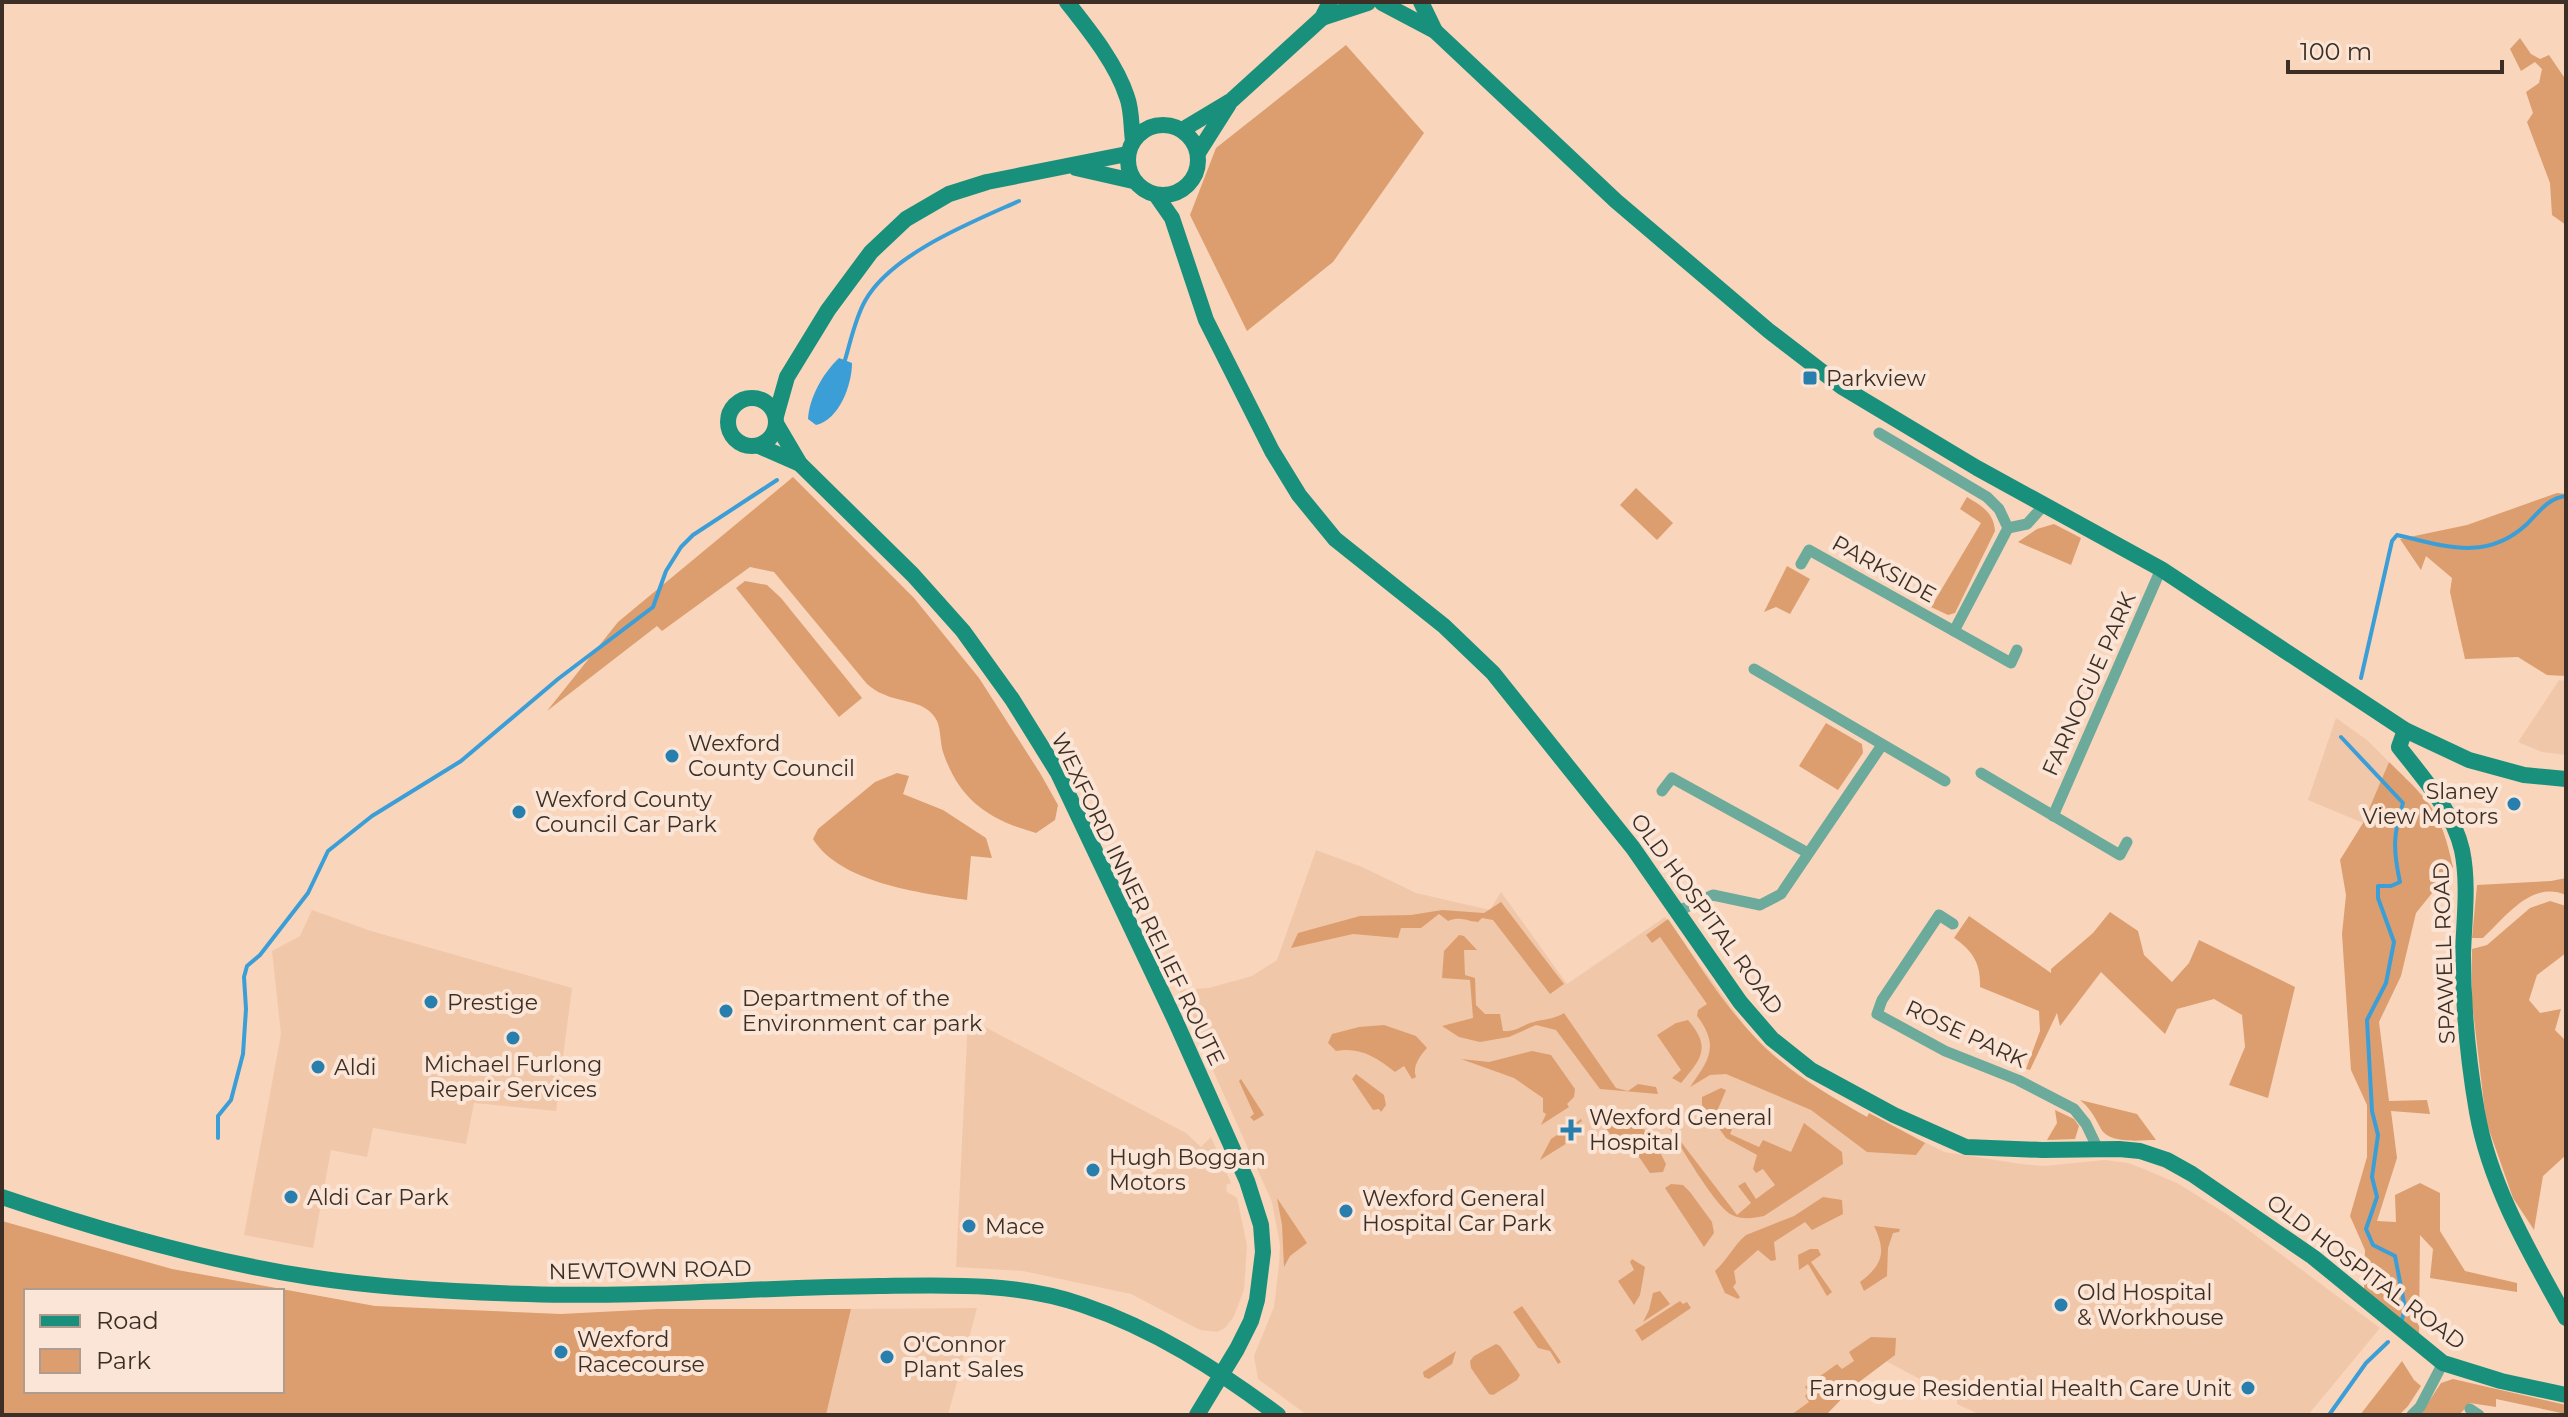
<svg xmlns="http://www.w3.org/2000/svg" width="2568" height="1417" font-family="Montserrat,sans-serif">
<style>
.built{fill:#f1c7a9}
.green{fill:#dc9e6f;fill-rule:evenodd}
.water{fill:#3c9ed6}
.lines{fill:none;stroke-linecap:round;stroke-linejoin:round}
.stream{stroke:#3c9ed6;stroke-width:4}
.street{stroke:#6caa9c;stroke-width:11}
.secondary{stroke:#18907c;stroke-width:16}
.poi-dot{fill:#287fae;stroke:#fbe5d6;stroke-width:3}
.labels{text-anchor:middle;dominant-baseline:central;stroke-width:8;stroke-linejoin:round;paint-order:stroke}
.poi-label{font-size:22px;fill:#3d2f25;stroke:#fbe5d6;text-anchor:start}
.street-label{font-size:22px;fill:#3d2f25;stroke:#fbe5d6}
</style>
<rect width="100%" height="100%" fill="#f9d5bb"/>
<g class="built">
<polygon points="2559,680 2566,681 2566,755 2542,752 2518,742"/>
<polygon points="2336,718 2367,740 2389,762 2363,823 2308,800"/>
<polygon points="1316,850 1362,867 1416,893 1490,910 1501,892 1567,984 1665,917 1752,1035 1789,1068 1833,1098 1867,1117 1869,1113 1944,1152 2021,1164 2044,1166 2105,1160 2128,1163 2144,1169 2179,1184 2228,1215 2380,1328 2308,1415 1981,1415 1957,1404 1957,1399 1886,1361 1855,1385 1826,1415 1307,1415 1258,1379 1254,1356 1274,1307 1279,1265 1280,1245 1272,1202 1212,1068 1180,990 1209,988 1252,976 1277,960"/>
<polygon points="312,910 371,931 572,988 556,1111 474,1103 466,1144 373,1128 367,1157 331,1150 313,1248 244,1235 281,1034 272,951 300,936"/>
<polygon points="968,1018 1186,1133 1201,1147 1211,1137 1231,1183 1226,1185 1227,1192 1237,1198 1247,1245 1244,1290 1234,1316 1225,1328 1217,1332 1200,1330 1131,1294 1023,1271 956,1267"/>
<polygon points="977,1308 948,1415 826,1415 851,1309"/>
</g>
<g class="green">
<polygon points="2520,38 2531,54 2540,59 2549,55 2566,80 2566,225 2552,215 2550,183 2527,122 2533,113 2526,92 2539,83 2542,69 2535,62 2521,71 2510,49"/>
<polygon points="1346,45 1424,133 1333,262 1247,331 1190,215 1216,148"/>
<path d="M793,477L914,598L979,678L1040,773L1058,805L1055,820L1036,833C989,820 959,800 943,752C940,742 941,730 937,721C927,700 901,703 883,694C877,692 872,688 867,684L774,572L750,567L662,631L657,626L547,711L618,622Z"/>
<polygon points="1636,488 1673,523 1657,540 1620,505"/>
<polygon points="2557,493 2566,494 2566,676 2547,675 2518,657 2465,659 2450,592 2452,578 2426,556 2421,570 2400,539 2467,525"/>
<path d="M1967,497C1982,506 1994,513 1995,531L1955,613L1948,615L1931,607L1981,523L1960,509Z"/>
<polygon points="2054,524 2081,538 2071,565 2018,542 2037,529"/>
<polygon points="1787,566 1810,579 1790,614 1776,607 1764,612"/>
<polygon points="745,581 767,585 781,598 862,698 839,717 736,588"/>
<polygon points="1826,723 1862,744 1863,753 1838,790 1799,766"/>
<path d="M2389,762C2429,801 2441,810 2453,867L2416,913L2401,976L2379,1022L2389,1101L2427,1100L2430,1114L2391,1111L2397,1158L2377,1221L2396,1222L2395,1195L2420,1183L2440,1193V1231L2465,1271L2517,1283V1292L2430,1278L2433,1249L2420,1235L2419,1335L2364,1291L2365,1250L2350,1216L2367,1157V1105L2351,1070L2342,934L2346,895L2340,860L2363,823Z"/>
<path d="M897,773L909,776L903,794L943,810L986,838L992,858L971,856L967,900C921,893 840,883 813,839L818,829L875,782Z"/>
<path d="M2566,878V895C2531,880 2506,917 2483,938H2472L2477,885L2551,881Z"/>
<polygon points="2550,901 2566,906 2566,953 2537,975 2529,1000 2540,1013 2561,1009 2555,1030 2566,1041 2566,1155 2543,1176 2534,1230 2513,1198 2486,1121 2472,1002 2472,949 2487,945 2530,908"/>
<path d="M1501,902L1564,984L1550,994L1493,920L1482,918L1478,922C1466,921 1460,916 1448,921L1439,914L1421,928H1401L1398,938L1353,934L1291,948L1298,933L1360,916L1411,915L1442,910L1484,913Z"/>
<path d="M2110,912L2138,931L2144,955L2172,982L2189,963L2199,940L2295,987L2268,1098L2229,1085L2245,1047L2242,1015L2214,999L2177,1009L2165,1034L2101,972L2060,1026L2057,1013L2030,1070L2026,1069L2040,1031L2039,1011L1980,987C1981,964 1973,951 1954,938L1969,916L2051,973V969L2093,933Z"/>
<path d="M1668,919C1695,958 1720,1000 1752,1034C1783,1069 1826,1094 1867,1117L1869,1113L1925,1143L1916,1155L1867,1152L1811,1110L1726,1074L1710,1075L1690,1087C1709,1060 1720,1046 1697,1016L1698,1010L1707,1004L1660,937L1652,943L1646,935Z"/>
<path d="M1459,935L1464,936L1477,950H1464L1465,975L1475,978L1476,1005L1485,1014H1500L1503,1031C1514,1032 1520,1027 1530,1023C1542,1019 1553,1020 1564,1013L1616,1088L1628,1091L1638,1084L1656,1087L1658,1094L1600,1089L1556,1030L1536,1025L1509,1037L1480,1042L1459,1037L1442,1026L1473,1018L1470,980L1442,978L1444,951Z"/>
<path d="M1688,1020C1712,1048 1701,1059 1681,1083L1672,1078L1681,1070L1657,1035L1676,1023Z"/>
<path d="M1384,1025L1416,1036L1427,1048C1420,1056 1412,1066 1416,1077L1412,1079L1404,1066L1395,1072C1375,1057 1361,1047 1336,1051L1328,1043L1332,1034L1359,1027Z"/>
<polygon points="1532,1051 1551,1055 1575,1089 1574,1097 1567,1104 1569,1107 1541,1125 1546,1114 1543,1112 1543,1098 1514,1078 1461,1059 1489,1062"/>
<polygon points="1356,1074 1384,1095 1386,1105 1381,1112 1379,1109 1373,1110 1352,1079"/>
<polygon points="1241,1079 1264,1115 1254,1121 1250,1117 1254,1114 1239,1081"/>
<path d="M1721,1088L1726,1090L1718,1109L1737,1118L1730,1134L1759,1147L1763,1140L1791,1152L1804,1123L1842,1152L1843,1164L1764,1216C1754,1218 1742,1220 1732,1215C1715,1207 1677,1140 1665,1121L1737,1215L1751,1203L1738,1186L1745,1182L1756,1199L1775,1185L1763,1169L1756,1173L1753,1169L1757,1155L1726,1138L1702,1105V1097Z"/>
<path d="M2080,1100L2137,1114L2156,1140C2140,1140 2108,1145 2100,1127C2094,1116 2090,1108 2080,1100Z"/>
<path d="M1613,1110C1640,1118 1654,1139 1666,1164L1663,1172L1650,1173L1626,1138L1617,1144L1598,1117Z"/>
<polygon points="2055,1110 2074,1119 2079,1126 2075,1139 2047,1140 2057,1123"/>
<polygon points="1581,1119 1582,1121 1574,1127 1576,1131 1570,1136 1572,1140 1540,1160 1551,1139"/>
<polygon points="1671,1184 1683,1185 1690,1192 1712,1222 1714,1233 1704,1247 1665,1188"/>
<path d="M1823,1197L1842,1200L1843,1214L1812,1230L1805,1222L1774,1242L1776,1260L1771,1261L1758,1250L1734,1271L1736,1283L1733,1287L1740,1297L1738,1299L1725,1293L1715,1271C1727,1260 1734,1245 1746,1235L1794,1216Z"/>
<polygon points="1277,1198 1307,1243 1290,1256 1284,1267 1282,1225"/>
<path d="M2,1221L172,1269L375,1306L561,1314L658,1309H851L826,1415H2ZM26,1291H282V1391H26Z"/>
<path d="M1874,1226L1900,1229L1899,1232L1893,1233L1888,1248L1887,1276L1864,1291L1860,1282C1882,1265 1887,1253 1874,1226Z"/>
<polygon points="1810,1249 1818,1249 1821,1255 1811,1262 1832,1292 1827,1296 1808,1264 1799,1270 1798,1255"/>
<polygon points="1632,1259 1645,1267 1640,1295 1634,1305 1618,1281 1634,1270 1630,1262"/>
<polygon points="1660,1291 1670,1304 1643,1322 1649,1310 1653,1293"/>
<polygon points="1680,1301 1683,1304 1687,1302 1691,1308 1642,1341 1635,1330"/>
<polygon points="1522,1306 1561,1362 1558,1364 1550,1351 1538,1348 1513,1312"/>
<polygon points="1871,1337 1896,1338 1895,1355 1855,1385 1826,1415 1791,1415 1809,1402 1805,1396 1809,1392 1805,1387 1837,1364 1842,1369 1854,1361 1849,1352"/>
<polygon points="1496,1344 1500,1346 1520,1375 1517,1380 1493,1395 1489,1394 1471,1368 1470,1361 1474,1356"/>
<polygon points="1456,1351 1452,1364 1429,1379 1424,1377 1423,1372"/>
<polygon points="2402,1361 2414,1380 2421,1386 2408,1406 2399,1415 2360,1415"/>
<polygon points="2453,1379 2566,1405 2566,1414 2496,1399 2496,1407 2470,1403 2459,1415 2420,1415 2441,1383"/>
</g>
<path class="water" d="M839,358L852,363C852,385 839,420 816,425L808,419C809,398 823,373 839,358Z"/>
<g class="lines">
<g class="stream">
<path d="M845,360C851,340 855,319 865,301C891,254 972,222 1019,201"/>
<path d="M2361,678L2392,541L2397,535C2445,546 2486,562 2527,524C2539,512 2548,498 2566,496"/>
<path d="M2341,737L2403,803C2393,834 2393,850 2400,882L2391,886H2378V898L2394,942L2386,983L2367,1020L2372,1111L2378,1135L2372,1177L2377,1197L2366,1229L2373,1245L2395,1256L2405,1308L2401,1323"/>
<polyline points="218,1138 218,1116 231,1100 243,1054 246,1009 244,977 247,966 260,955 308,893 328,851 372,816 461,761 558,679 653,607 666,571 681,547 693,535 777,480"/>
<polyline points="2329,1415 2366,1363 2388,1342"/>
</g>
<g class="street">
<polyline points="1879,433 1987,497 1999,509 2008,528"/>
<polyline points="1801,564 1809,550 1954,631 2008,528 2027,524 2045,504"/>
<polyline points="1954,631 2011,663 2017,650"/>
<polyline points="1754,669 1945,781"/>
<polyline points="1981,773 2120,855 2127,842"/>
<polyline points="1662,791 1672,778 1808,853"/>
<polyline points="2053,816 2161,569"/>
<polyline points="1678,911 1713,895 1760,905 1781,894 1882,745"/>
<polyline points="1953,924 1939,915 1882,1000 1877,1014 1945,1051 2018,1080 2074,1109 2086,1124 2097,1147"/>
<polyline points="2470,1409 2479,1415"/>
<polyline points="2412,1415 2420,1407 2443,1363"/>
</g>
<g class="secondary">
<path d="M1067,2C1089,30 1116,63 1127,97C1132,110 1131,127 1133,141"/>
<polyline points="1421,2 1435,31"/>
<polyline points="1382,3 1435,31 1616,201 1769,331 1842,387 1977,468 2161,569 2405,730 2469,760 2524,775 2566,779"/>
<polyline points="1322,18 1368,3"/>
<circle cx="1163" cy="160" r="35"/>
<polyline points="1182,130 1232,100 1322,18 1330,2"/>
<polyline points="1198,153 1229,104"/>
<polyline points="1076,168 1133,181"/>
<polyline points="1156,195 1172,218 1206,320 1272,451 1299,495 1335,539 1444,626 1493,673 1633,848 1740,1002 1772,1039 1811,1070 1894,1115 1966,1147 2042,1150 2119,1149 2140,1151 2167,1160 2192,1174 2313,1257 2443,1363 2501,1381 2566,1395"/>
<circle cx="752" cy="422" r="24"/>
<polyline points="776,416 787,377 828,310 871,252 906,219 949,194 987,182 1127,154"/>
<polyline points="777,425 800,464 913,575 963,631 1012,699 1058,773 1175,1020 1247,1181 1261,1225 1263,1252 1257,1300 1251,1321 1237,1349 1197,1415"/>
<polyline points="759,446 800,464"/>
<path d="M2405,730L2399,747C2424,779 2453,811 2462,850C2469,884 2464,920 2463,954C2463,1006 2468,1060 2477,1112C2490,1186 2530,1253 2566,1318"/>
<path d="M2,1197C102,1231 205,1261 310,1277C382,1288 455,1292 528,1294C645,1298 762,1287 879,1286C947,1285 1018,1282 1083,1305C1154,1329 1218,1370 1278,1415"/>
</g>
</g>
<g class="poi-dot">
<rect x="1802" y="370" width="16" height="16" rx="4"/>
<circle cx="672" cy="756" r="8"/>
<circle cx="2514" cy="804" r="8"/>
<circle cx="519" cy="812" r="8"/>
<circle cx="431" cy="1002" r="8"/>
<circle cx="726" cy="1011" r="8"/>
<circle cx="513" cy="1038" r="8"/>
<circle cx="318" cy="1067" r="8"/>
<path d="M1567 1118h8v8h8v8h-8v8h-8v-8h-8v-8h8z"/>
<circle cx="1093" cy="1170" r="8"/>
<circle cx="291" cy="1197" r="8"/>
<circle cx="1346" cy="1211" r="8"/>
<circle cx="969" cy="1226" r="8"/>
<circle cx="2061" cy="1305" r="8"/>
<circle cx="561" cy="1352" r="8"/>
<circle cx="887" cy="1357" r="8"/>
<circle cx="2248" cy="1388" r="8"/>
</g>
<g class="labels">
<g class="poi-label">
<text x="1826" y="378">Parkview</text>
<text x="688" y="743">Wexford<tspan x="688" dy="25">County Council</tspan></text>
<text x="2498" y="791" text-anchor="end">Slaney<tspan x="2498" dy="25">View Motors</tspan></text>
<text x="535" y="799">Wexford County<tspan x="535" dy="25">Council Car Park</tspan></text>
<text x="742" y="998">Department of the<tspan x="742" dy="25">Environment car park</tspan></text>
<text x="447" y="1002">Prestige</text>
<text x="513" y="1064" text-anchor="middle">Michael Furlong<tspan x="513" dy="25">Repair Services</tspan></text>
<text x="334" y="1067">Aldi</text>
<text x="1589" y="1117">Wexford General<tspan x="1589" dy="25">Hospital</tspan></text>
<text x="1109" y="1157">Hugh Boggan<tspan x="1109" dy="25">Motors</tspan></text>
<text x="307" y="1197">Aldi Car Park</text>
<text x="1362" y="1198">Wexford General<tspan x="1362" dy="25">Hospital Car Park</tspan></text>
<text x="985" y="1226">Mace</text>
<text x="2077" y="1292">Old Hospital<tspan x="2077" dy="25">&amp; Workhouse</tspan></text>
<text x="577" y="1339">Wexford<tspan x="577" dy="25">Racecourse</tspan></text>
<text x="903" y="1344">O'Connor<tspan x="903" dy="25">Plant Sales</tspan></text>
<text x="2232" y="1388" text-anchor="end">Farnogue Residential Health Care Unit</text>
</g>
<g class="street-label">
<text transform="translate(1884 569) rotate(29)">PARKSIDE</text>
<text transform="translate(2089 684) rotate(-66)">FARNOGUE PARK</text>
<text transform="translate(1138 899) rotate(64)">WEXFORD INNER RELIEF ROUTE</text>
<text transform="translate(1707 914) rotate(54)">OLD HOSPITAL ROAD</text>
<text transform="translate(2444 953) rotate(-92)">SPAWELL ROAD</text>
<text transform="translate(1966 1034) rotate(25)">ROSE PARK</text>
<text transform="translate(650 1270) rotate(-1)">NEWTOWN ROAD</text>
<text transform="translate(2366 1272) rotate(37)">OLD HOSPITAL ROAD</text>
</g>
</g>
<rect width="2568" height="1417" fill="none" stroke="#3d2f25" stroke-width="8"/>
<rect x="24" y="1289" width="260" height="104" fill="#fbe5d6" stroke="#af9c8f" stroke-width="2"/>
<rect x="40" y="1315" width="40" height="12" fill="#18907c" stroke="#af9c8f" stroke-width="2"/>
<text x="96" y="1329" font-size="24" fill="#3d2f25">Road</text>
<rect x="40" y="1349" width="40" height="24" fill="#dc9e6f" stroke="#af9c8f" stroke-width="2"/>
<text x="96" y="1369" font-size="24" fill="#3d2f25">Park</text>
<path d="M2288 60v12h214v-12" fill="none" stroke="#3d2f25" stroke-width="4"/>
<text x="2300" y="60" font-size="24" fill="#3d2f25" stroke="#fbe5d6" stroke-width="6" paint-order="stroke">100 m</text>
</svg>
